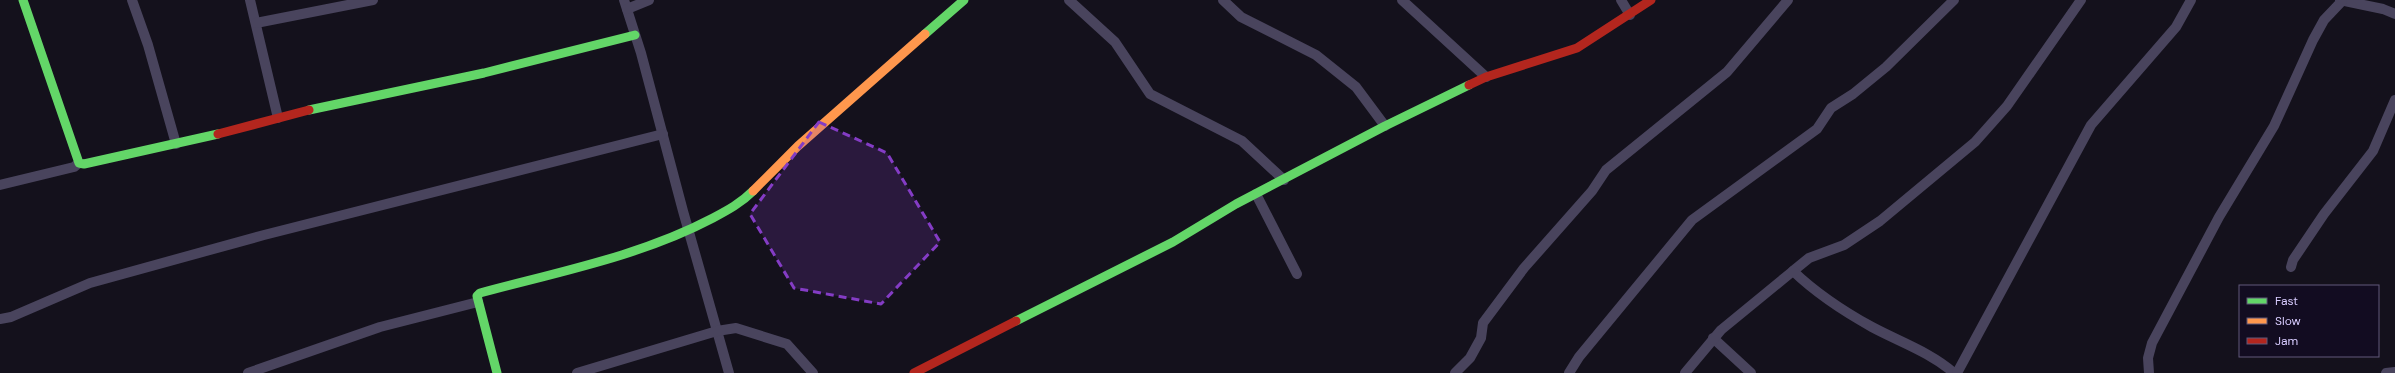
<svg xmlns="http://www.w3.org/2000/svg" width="2395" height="373" font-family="'DM Sans',sans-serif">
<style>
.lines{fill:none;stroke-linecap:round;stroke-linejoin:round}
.street{stroke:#49445d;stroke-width:10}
.fast{stroke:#63d668;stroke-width:9}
.slow{stroke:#ff974d;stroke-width:9}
.jam{stroke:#b3261e;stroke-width:9}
.marked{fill:#843cc5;fill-opacity:0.2;stroke:#843cc5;stroke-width:3;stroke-dasharray:8 5;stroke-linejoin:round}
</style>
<rect width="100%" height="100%" fill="#14111c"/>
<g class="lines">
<g class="street">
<polyline points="132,0 148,45 176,144"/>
<polyline points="250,0 278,118"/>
<polyline points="624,0 641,53 683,211 729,373"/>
<polyline points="1069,0 1115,42 1150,94 1242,141 1284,180"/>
<polyline points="1223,0 1241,17 1316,55 1356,87 1385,126"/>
<polyline points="1402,0 1486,77"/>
<polyline points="1621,0 1630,15"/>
<polyline points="2340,0 2383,9 2395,14"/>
<polyline points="627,9 649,0"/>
<polyline points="256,23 373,0"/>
<polyline points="0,185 74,167 79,163"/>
<polyline points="1256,194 1297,274"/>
<polyline points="2291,267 2293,260 2324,214 2373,151 2395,100"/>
<polyline points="1793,271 1809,258 1844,245 1880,221 1975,142 2007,106 2081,0"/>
<polyline points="0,319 11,317 90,283 264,235 663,134"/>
<polyline points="1713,338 1751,373"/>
<polyline points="248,373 380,327 478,302"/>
<polyline points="577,373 717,331 736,328 787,344 813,373"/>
<polyline points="1455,373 1470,358 1481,338 1483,323 1524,268 1592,191 1606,170 1727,72 1788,0"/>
<polyline points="1569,373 1579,357 1692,220 1817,129 1831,108 1853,94 1886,67 1954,0"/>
<path d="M1685,373L1721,330L1793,271C1817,294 1843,311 1872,327C1900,342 1930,352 1954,373"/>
<polyline points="1957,373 2091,125 2176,27 2191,0"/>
<polyline points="2149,373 2148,358 2152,343 2219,217 2274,126 2313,40 2324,20 2342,1"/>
<polyline points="2386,373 2395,372"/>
</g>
<g class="fast">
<polyline points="23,0 79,163 84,164 218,134"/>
<polyline points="925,34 964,0"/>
<polyline points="309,110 484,73 635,35"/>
<polyline points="1016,321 1173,242 1236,204 1385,126 1469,85"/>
<path d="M497,373L477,296L480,293C558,272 641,256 713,218C728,210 741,203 753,191"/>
</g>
<polyline class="slow" points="753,191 798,146 925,34"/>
<g class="jam">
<polyline points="1469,85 1486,77 1577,48 1651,0"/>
<polyline points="218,134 309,110"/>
<polyline points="914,373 1016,321"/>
</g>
</g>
<path class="marked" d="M819,122L887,153L940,242L881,304L794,288L750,214Z"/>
<rect x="2239" y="285" width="140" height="72" fill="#120c21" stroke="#61597a"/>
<rect x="2247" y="298" width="20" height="6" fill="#63d668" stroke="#61597a"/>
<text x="2275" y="305" font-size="12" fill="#d8ccff">Fast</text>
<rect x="2247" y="318" width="20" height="6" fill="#ff974d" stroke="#61597a"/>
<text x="2275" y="325" font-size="12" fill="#d8ccff">Slow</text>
<rect x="2247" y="338" width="20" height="6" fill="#b3261e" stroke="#61597a"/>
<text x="2275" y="345" font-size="12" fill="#d8ccff">Jam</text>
</svg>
